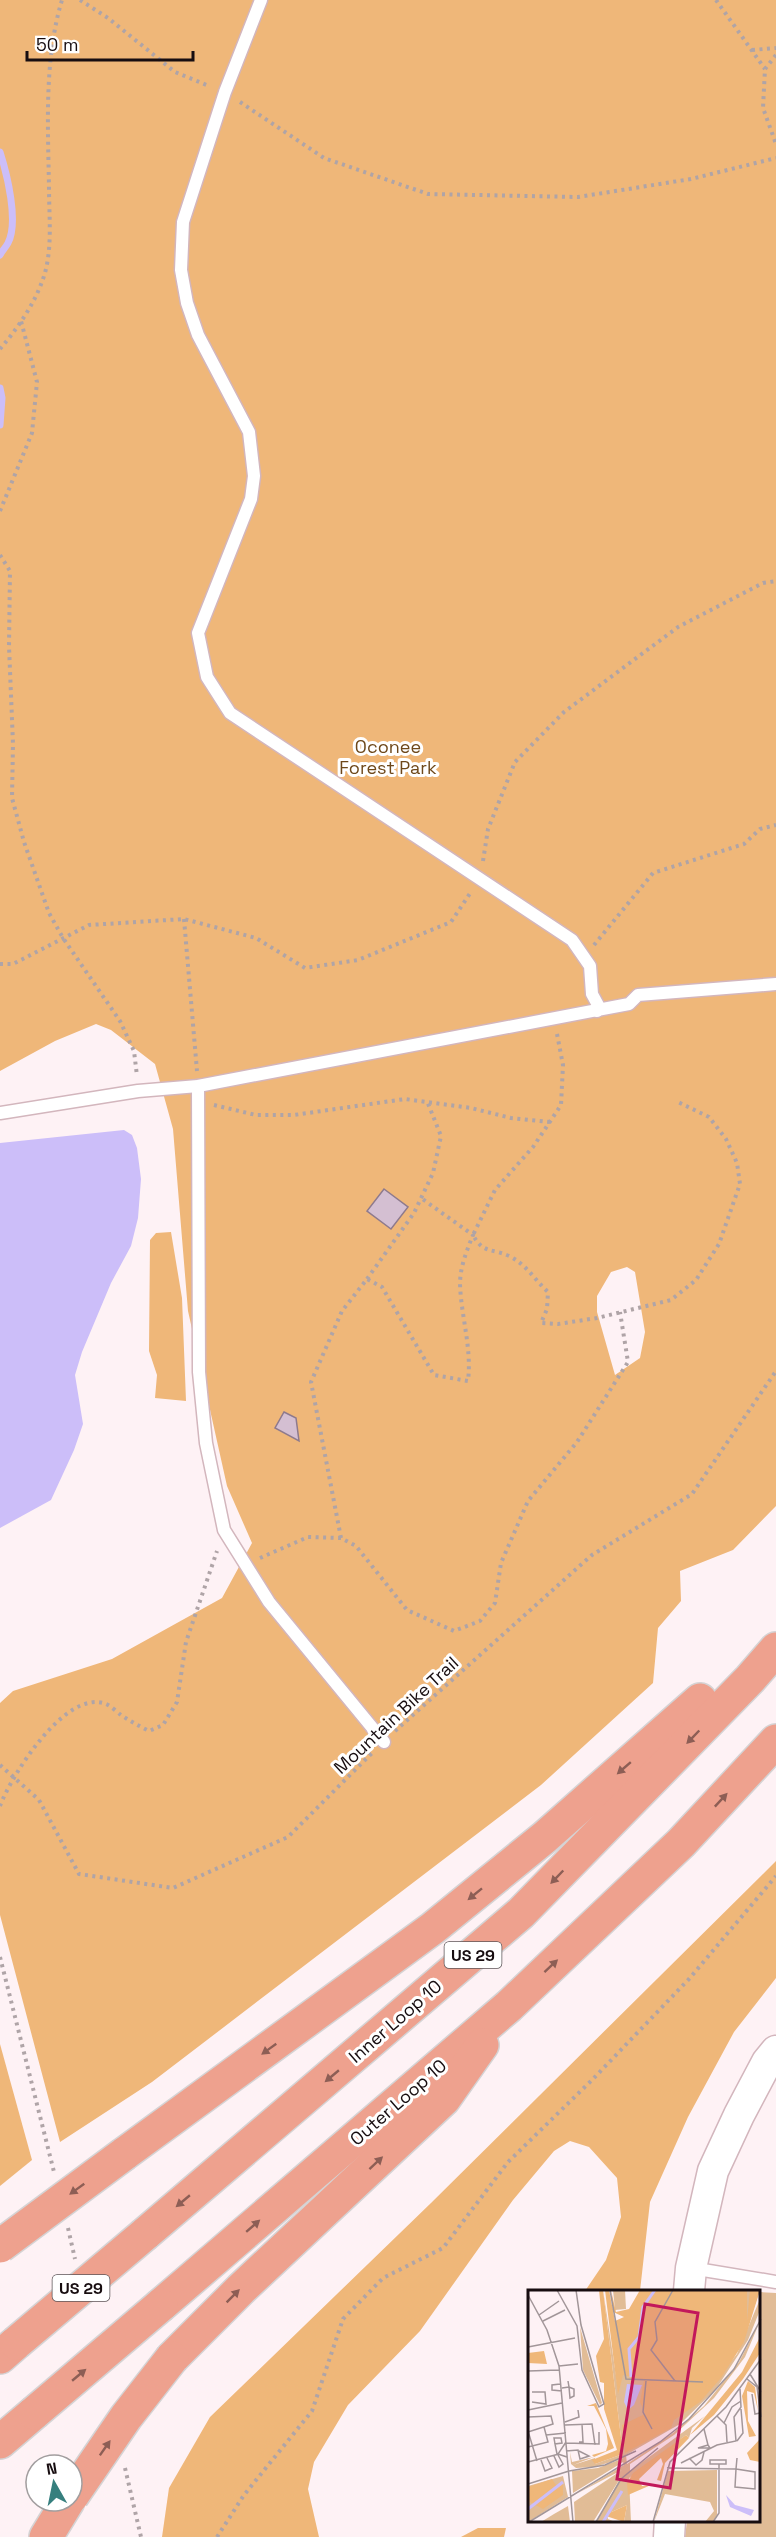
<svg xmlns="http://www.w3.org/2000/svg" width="776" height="2537" font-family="'Space Grotesk',sans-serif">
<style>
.green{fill:#e1bc96}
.forest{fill:#efb779;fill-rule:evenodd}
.water{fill:#ccbef9}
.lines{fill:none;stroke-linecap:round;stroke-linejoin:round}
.stream{stroke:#ccbef9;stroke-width:7}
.building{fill:#d4bfd2;stroke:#8e7a8d;stroke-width:1.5}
.service-casing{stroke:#d3b6bd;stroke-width:15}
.tertiary-casing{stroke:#d3b6bd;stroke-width:33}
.motorway-casing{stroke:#d5d3d4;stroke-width:36}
.path{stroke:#afa4a7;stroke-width:4;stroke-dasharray:3 4.5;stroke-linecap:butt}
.service{stroke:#fff;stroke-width:12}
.tertiary{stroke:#fff;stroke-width:30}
.motorway{stroke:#eea18e;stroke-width:33}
.motorway-bridge-casing{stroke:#d5d3d4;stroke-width:36;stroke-linecap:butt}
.motorway-bridge{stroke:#eea18e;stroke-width:33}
.oneway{fill:#8d5e55}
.labels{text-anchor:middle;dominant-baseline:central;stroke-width:6;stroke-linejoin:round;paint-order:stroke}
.shield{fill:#fff;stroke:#5d5658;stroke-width:1.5}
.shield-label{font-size:16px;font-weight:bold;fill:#170d10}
.park-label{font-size:18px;fill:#6e481a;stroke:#fff}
.street-label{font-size:18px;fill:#170d10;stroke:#fff}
.inset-river{fill:none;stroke:#ccbef9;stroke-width:3}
.inset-road{fill:none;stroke:#a29699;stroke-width:1.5}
.view{fill:#c2185b;fill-opacity:0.15;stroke:#c2185b;stroke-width:3}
.inset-edge{fill:none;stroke:#170d10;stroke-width:3}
</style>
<rect width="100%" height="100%" fill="#fef2f5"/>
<polygon class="green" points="760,2292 776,2293 776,2537 685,2537 687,2521 760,2520"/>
<g class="forest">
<path d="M0,0H776V1506L733,1550L680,1571L681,1601L658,1628L653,1683L541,1785L152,2082L60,2142L0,1915V1703L13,1691L112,1659L222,1598L252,1543L227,1486L188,1311L173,1129L155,1064L111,1030L96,1024L55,1041L0,1071ZM627,1267L635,1272L645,1332L640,1358L615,1375L597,1312V1296L611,1272Z"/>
<polygon points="171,1232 182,1298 186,1401 155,1398 157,1375 149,1351 150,1240 156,1233"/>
<polygon points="776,1861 776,1978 734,2032 688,2117 650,2202 640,2291 585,2291 606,2260 621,2217 617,2178 589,2147 570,2141 554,2151 513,2200 420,2331 348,2405 314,2462 308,2489 319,2537 162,2537 169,2488 210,2417 431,2203"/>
<polygon points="0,2044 32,2160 0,2186"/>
<polygon points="478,2528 506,2528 504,2537 461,2537"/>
</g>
<polygon class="water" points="124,1130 132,1135 137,1148 141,1179 138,1218 131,1246 111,1283 82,1352 75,1375 83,1424 74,1450 51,1500 0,1528 0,1143"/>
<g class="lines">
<g class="stream">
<path d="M0,152C7,174 19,222 8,243C6,247 2,251 0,255"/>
<polyline points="0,388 2,398 0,425"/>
</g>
</g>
<g class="building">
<polygon points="384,1189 408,1207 391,1229 367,1211"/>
<polygon points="284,1412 296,1418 299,1441 275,1428"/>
</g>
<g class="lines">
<g class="service-casing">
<g id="service">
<polyline points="261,0 225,92 183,222 181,270 187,303 198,335 249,432 254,476 251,499 198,633 207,677 230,713 572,940 590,966 592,994 598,1005 597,1011"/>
<polyline points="198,1086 199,1372 206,1443 224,1530 269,1602 384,1742"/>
<polyline points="0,1113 138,1091 198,1086 629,1004 638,995 776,984"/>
<polyline points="691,2268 776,2282"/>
</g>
</g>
<g class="tertiary-casing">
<g id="tertiary">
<polyline points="689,2291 691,2268 713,2171 739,2115 767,2062 776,2051"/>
<polyline points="669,2537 670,2520"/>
</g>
</g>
<g class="motorway-casing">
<g id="motorway">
<polyline points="124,2154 433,1928 545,1837 700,1700"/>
<polyline points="145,2234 521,1913 750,1679 776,1649"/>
<polyline points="161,2305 509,2006 681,1843 776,1741"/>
<polyline points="0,2357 16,2343"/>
<polyline points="172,2358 241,2289 444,2099 482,2045"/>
<polyline points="0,2442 34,2413"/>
<polyline points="46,2537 68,2501"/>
</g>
</g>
<g class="path">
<polyline points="80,0 108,18 175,72 209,86"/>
<polyline points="716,0 765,69"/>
<polyline points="752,50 776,48"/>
<polyline points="776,55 765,69 763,108 776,144"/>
<polyline points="240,102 324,158 428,194 578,197 691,179 776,158"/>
<path d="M0,349C17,329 34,305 43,279C53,251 49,217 49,188C48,126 44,59 62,0"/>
<polyline points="0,511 32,433 37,382 21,321"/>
<polyline points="0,555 10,571 9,646 13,744 12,798 24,842 49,913 63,938 120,1021 134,1051 137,1076"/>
<polyline points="483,861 488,829 515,762 564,712 678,627 763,583 776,581"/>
<polyline points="184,919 197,1071"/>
<polyline points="594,945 653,873 744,844 760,829 776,825"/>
<polyline points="0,964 13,964 89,925 184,919 256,938 305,968 358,960 451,922 471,892"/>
<path d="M557,1034L563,1065L561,1105L533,1147L495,1190L473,1235C483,1254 492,1248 509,1256C526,1264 534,1279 548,1292L547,1309L541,1323L558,1324L597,1318L671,1300L696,1280L719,1244L740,1184L737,1163L726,1139L709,1117L678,1102"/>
<polyline points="214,1105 256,1115 294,1115 405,1099 471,1108 511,1118 550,1122"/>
<polyline points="367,1279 414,1213 433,1173 441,1136 427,1101"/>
<path d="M341,1538L311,1382L342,1311L367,1279L382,1287L434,1375L468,1381C472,1348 461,1316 460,1284C460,1267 467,1250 473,1235L421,1198"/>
<polyline points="260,1558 308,1537 341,1538 356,1546 407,1610 454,1631 480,1621 495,1603 501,1563 528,1501 577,1442 628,1362 620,1312"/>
<polyline points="395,1731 592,1555 692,1494 776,1371"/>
<polyline points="0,1765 39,1800 79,1874 173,1888 288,1837 372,1753"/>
<path d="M0,1806C11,1776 66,1688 106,1704C111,1706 117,1712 121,1715C130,1721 139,1726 149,1731L163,1725L177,1702L186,1642L217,1551"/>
<polyline points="0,1957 54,2172"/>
<polyline points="68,2228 75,2259"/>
<polyline points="125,2468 141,2537"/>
<polyline points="217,2537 244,2495 312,2411 343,2319 383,2278 443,2248 508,2162 592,2080 689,1979 776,1876"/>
</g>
<use href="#service" class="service"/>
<use href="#tertiary" class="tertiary"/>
<use href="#motorway" class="motorway"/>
<g class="motorway-bridge-casing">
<g id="motorway-bridge">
<polyline points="0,2246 124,2154"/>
<polyline points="16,2343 145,2234"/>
<polyline points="34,2413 161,2305"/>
<polyline points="72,2496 126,2417 172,2358"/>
</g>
</g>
<use href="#motorway-bridge" class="motorway-bridge"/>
</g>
<defs><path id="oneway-solid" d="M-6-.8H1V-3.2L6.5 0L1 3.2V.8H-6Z" transform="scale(1.5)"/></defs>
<g class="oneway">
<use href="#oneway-solid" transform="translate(693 1737) rotate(134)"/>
<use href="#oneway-solid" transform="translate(624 1768) rotate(139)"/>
<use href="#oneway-solid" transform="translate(721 1800) rotate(-47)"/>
<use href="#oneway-solid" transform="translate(557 1877) rotate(134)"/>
<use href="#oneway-solid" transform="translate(475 1894) rotate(141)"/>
<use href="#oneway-solid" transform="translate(551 1966) rotate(-43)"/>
<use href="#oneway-solid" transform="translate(269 2049) rotate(144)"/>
<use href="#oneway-solid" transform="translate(332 2076) rotate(140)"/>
<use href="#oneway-solid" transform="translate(376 2163) rotate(-43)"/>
<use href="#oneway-solid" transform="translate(77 2189) rotate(144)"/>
<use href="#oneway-solid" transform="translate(183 2201) rotate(140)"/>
<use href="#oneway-solid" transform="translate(253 2226) rotate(-41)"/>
<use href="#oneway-solid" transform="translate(233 2296) rotate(-45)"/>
<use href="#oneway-solid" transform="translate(79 2375) rotate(-40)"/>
<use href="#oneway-solid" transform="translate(105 2448) rotate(-55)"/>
</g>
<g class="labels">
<g class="shield">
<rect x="444.5" y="1942" width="57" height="26" rx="4.5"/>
<rect x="52.5" y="2275" width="57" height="26" rx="4.5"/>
</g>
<g class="shield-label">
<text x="473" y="1955">US 29</text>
<text x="81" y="2288">US 29</text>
</g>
<g class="park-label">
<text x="388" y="746">Oconee<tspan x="388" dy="21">Forest Park</tspan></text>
</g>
<g class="street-label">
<text transform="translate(396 1715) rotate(-43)">Mountain Bike Trail</text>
<text transform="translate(395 2021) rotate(-41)">Inner Loop 10</text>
<text transform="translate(398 2102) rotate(-41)">Outer Loop 10</text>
</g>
</g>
<g transform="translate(528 2290)">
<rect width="232" height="232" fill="#fef2f5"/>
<path d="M75,0L91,105L82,32L99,31L120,0H232L213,55L168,114L209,64L232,9V20L220,50L188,99L152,134L98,165L99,174L145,143L176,116L211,72L232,31L217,67L186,108L146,145L102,174V181L177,126L164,138L161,148L158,145L101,188L103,232H96L99,215L79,224L80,229L87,232H68L93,187L65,232H47L46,212L94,180L50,203L96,175L95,172L45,203L44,181L70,178L96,168L66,177L48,178L43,174L42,162L44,172L66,167L45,175L67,168V174L95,164ZM85,0H97L98,19L87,20ZM52,37L74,113L72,115L55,80ZM189,180V225L185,232H177L186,221L182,212L137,204L126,232L140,181ZM35,186L40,207L0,232V196ZM40,216L42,232H13L26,224Z" fill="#e1bc96"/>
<path d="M71,0H75L95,164L67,174L64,170L89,160L76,119V93L72,92L68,66L76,49ZM77,0H81L87,31L96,27L85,22L83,0L88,22L101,19L112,0H219V31L222,0H232L216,52L193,88L172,112L146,130L143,138L97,163L94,135L117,124L112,112L116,90L95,85L90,105ZM232,47V63L215,89L186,125L162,145L214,82ZM16,61L19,74L0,73V63ZM220,91L227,97L230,121L226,103L219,101L220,131L228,146L221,147L214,106ZM68,113L86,158L66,167L64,165L78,161L80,154L78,139L66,116H59ZM158,145L161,148L137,173L133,191L129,190L135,174L133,168L111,189L114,196L123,195L100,205L99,193L105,183ZM232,149V172L222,170L219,163ZM24,189L28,195L35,194V205L15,219L0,211V197ZM99,215L96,232L78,226L79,224Z" fill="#efb779"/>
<path d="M99,94L114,95L106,115L100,120L96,112ZM198,205L207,215L226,220L223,226L202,217Z" fill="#ccbef9"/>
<path class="inset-river" d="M103,87L101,59L111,47L115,17L127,0M0,219L35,192M75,232L94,201"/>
<path class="inset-road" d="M29,0L49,36L54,80L71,117L76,114L53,35L48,0M82,0L98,89L175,92M145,0L127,32L129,50L123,60L147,91M0,5L19,40L31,76L45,232M11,25L31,11M15,31L37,20M0,57L47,48M31,76L50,74M0,81L31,80M222,84L233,102M219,89L229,97L233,127M118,91L115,122L124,139M32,94L24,95V100L34,101M34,98L41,97L46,99V106L42,108L41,97L40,91M224,104L227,124L232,123M4,112L18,114L17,102H4M0,120L34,113M189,126L198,135L199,152M0,127L23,126L25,134L0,142M37,132L51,127L50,120M196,133L204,117L213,111M37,135L64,134L67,155M176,139L180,155L170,158H182L180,155M0,141L9,171M18,145L38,143M209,151L215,143L213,119M38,152L30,164L39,167M51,152H55L54,134M38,153L71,154V142M27,154L26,148H33L34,153L27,154L29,164M0,157L20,152L16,137M38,161L50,160L52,169L61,166L51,161M26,166L31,177L35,174L30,165M161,168L168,175L174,170L176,162M13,170L17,181L24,178L19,168M0,172L31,164M153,173L189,155L208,151L206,127L213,117L212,99M139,178L208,179L227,182V199L207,197L208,179L209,168M41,181L77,175L108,161M0,194L41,181M1,232L132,152L161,129L206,79L233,29M68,232L93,189L130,158M125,232L142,172L198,117L233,69M185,232L191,223V174H182V170H198V174H191"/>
<path class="view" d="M117,14L170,23L142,198L89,189Z"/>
<rect width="232" height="232" class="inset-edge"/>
</g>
<g transform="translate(54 2483) rotate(351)"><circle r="28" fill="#ffffff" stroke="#a29e9f" stroke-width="1.5"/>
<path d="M0-4.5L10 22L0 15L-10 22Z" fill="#367f7e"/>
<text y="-9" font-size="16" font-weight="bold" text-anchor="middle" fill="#170d10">N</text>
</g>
<path d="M27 51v9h166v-9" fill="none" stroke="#170d10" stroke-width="3"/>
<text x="36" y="51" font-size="18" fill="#170d10" stroke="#ffffff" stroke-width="4.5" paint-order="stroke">50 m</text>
</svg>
